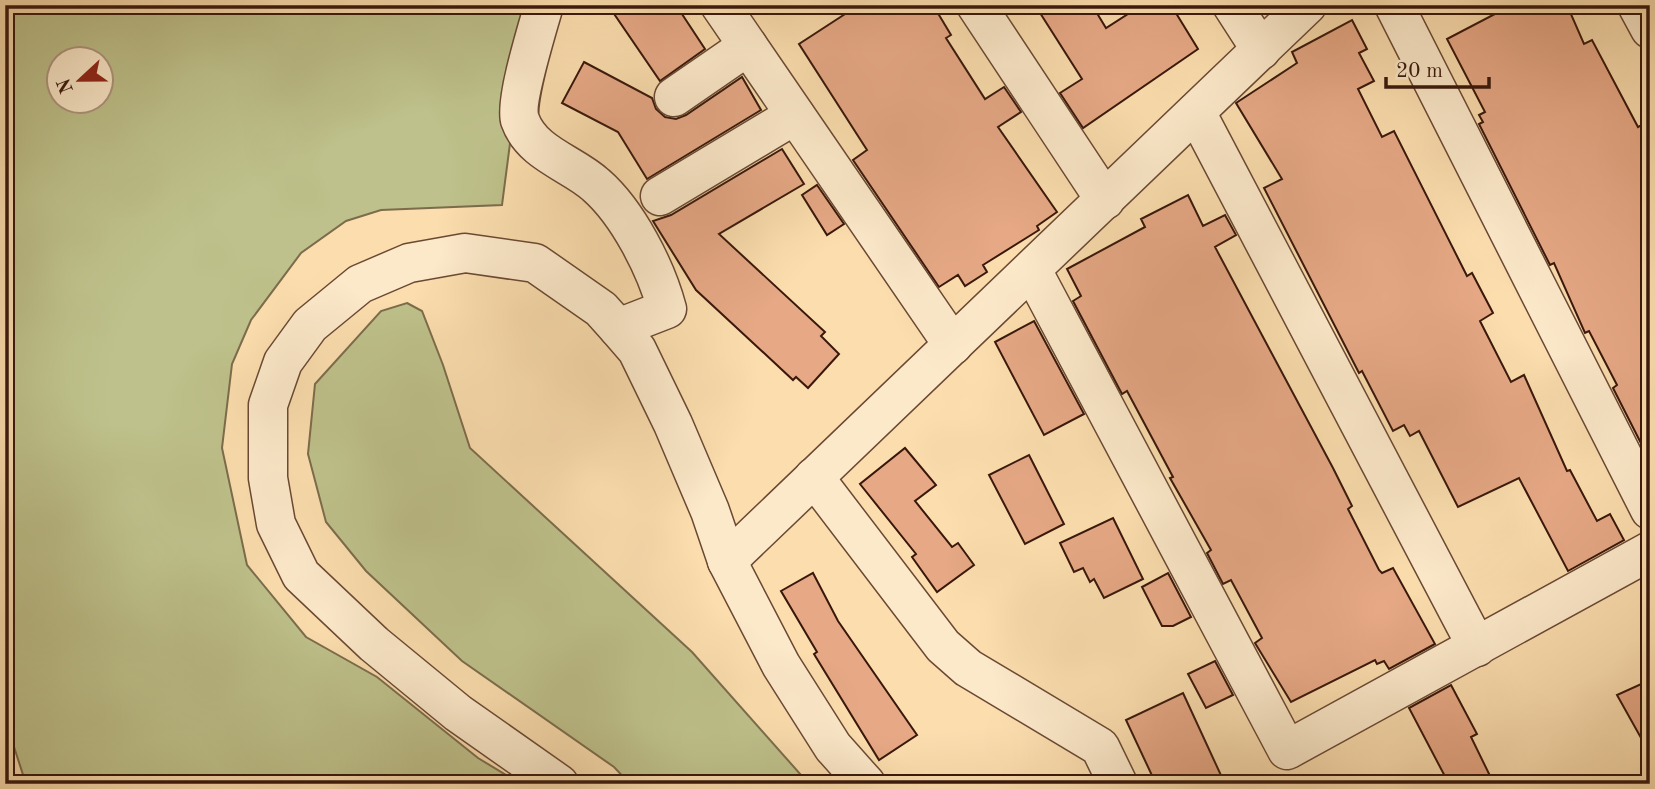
<svg xmlns="http://www.w3.org/2000/svg" width="1655" height="789" font-family="'Old Standard TT',serif">
<style>
.green{fill:#bec18b;stroke:#7c6c4c;stroke-width:2;fill-rule:evenodd}
.building{fill:#e6a885;stroke:#39180c;stroke-width:2}
.lines{fill:none;stroke-linecap:round;stroke-linejoin:round}
.minor-casing{stroke:#6a4934;stroke-width:41}
.minor{stroke:#fce9ca;stroke-width:38}
</style>
<rect width="100%" height="100%" fill="#fbddae"/>
<filter id="stains"><feTurbulence type="fractalNoise" baseFrequency=".00286" numOctaves="4"/><feColorMatrix values="0 0 0 0 .2 0 0 0 0 .09 0 0 0 0 .02 0 0 0 .5 -.17"/></filter>
<radialGradient id="worn" r=".72"><stop offset=".6" stop-color="#630" stop-opacity="0"/><stop offset="1" stop-color="#630" stop-opacity=".3"/></radialGradient>
<g class="green">
<path d="M5,5H528L502,205L381,210L346,221L301,253L251,320L232,364L222,448L247,565L306,637L377,677L478,758L521,784H26L5,719ZM60,60H102V102H60Z"/>
<polygon points="407,303 422,311 443,365 470,448 692,652 809,784 630,784 614,767 462,661 366,571 326,522 308,454 315,384 381,311"/>
</g>
<g class="building">
<polygon points="608,5 676,5 705,49 660,81"/>
<polygon points="859,5 933,5 951,35 946,38 985,99 1004,87 1021,112 998,127 1057,212 1037,226 1039,230 983,265 987,272 965,286 958,275 939,287 853,160 867,150 799,44"/>
<polygon points="1035,5 1092,5 1106,28 1142,5 1171,5 1198,49 1083,128 1060,93 1082,79"/>
<polygon points="1512,5 1567,5 1584,44 1592,40 1638,127 1650,120 1650,461 1613,388 1617,385 1589,331 1585,333 1554,263 1550,265 1479,124 1483,122 1479,115 1485,112 1447,39"/>
<polygon points="1352,20 1367,49 1359,53 1374,81 1358,89 1382,137 1394,131 1467,276 1472,273 1493,313 1480,321 1511,382 1524,375 1567,471 1570,470 1597,521 1610,514 1624,540 1568,571 1519,478 1458,507 1419,431 1410,436 1404,425 1393,431 1362,371 1359,373 1264,188 1282,179 1236,103 1297,63 1292,52"/>
<polygon points="584,62 652,98 656,109 665,117 676,119 686,115 742,77 761,110 647,179 618,132 562,103"/>
<polygon points="782,149 804,184 719,234 825,332 821,336 839,354 808,388 796,377 793,380 696,290 653,221 671,215"/>
<polygon points="817,185 844,224 827,235 802,195"/>
<polygon points="1188,195 1203,226 1225,215 1236,235 1215,247 1333,468 1352,506 1348,509 1379,570 1382,573 1393,568 1435,644 1389,669 1384,661 1377,664 1375,660 1291,702 1255,643 1262,638 1231,580 1223,584 1207,553 1211,550 1170,478 1173,477 1127,391 1122,394 1073,301 1081,296 1067,269 1145,227 1141,219"/>
<polygon points="1034,321 1084,414 1044,435 995,342"/>
<polygon points="905,448 936,485 915,501 952,547 958,543 974,565 937,592 912,557 916,554 860,484"/>
<polygon points="1029,455 1064,524 1025,544 989,475"/>
<polygon points="1113,518 1143,579 1104,598 1094,579 1090,582 1083,568 1074,572 1060,543"/>
<polygon points="813,573 838,621 917,735 879,760 814,654 817,652 781,591"/>
<polygon points="1168,573 1191,617 1173,626 1162,626 1142,587"/>
<polygon points="1215,661 1233,695 1206,708 1188,674"/>
<polygon points="1650,680 1650,754 1617,695"/>
<polygon points="1451,685 1477,734 1471,737 1494,784 1449,784 1409,708"/>
<polygon points="1183,693 1225,784 1156,784 1126,720"/>
</g>
<g class="lines">
<g class="minor-casing">
<g id="minor">
<path d="M544,5C538,26 514,103 520,120C532,154 572,163 596,185C628,213 656,268 667,309L618,328"/>
<polyline points="720,5 953,345"/>
<polyline points="976,5 1105,200"/>
<polyline points="1232,5 1261,50"/>
<polyline points="1394,5 1650,510"/>
<polyline points="1637,5 1650,29"/>
<polyline points="674,97 748,46"/>
<polyline points="1196,112 1477,647"/>
<polyline points="660,196 795,115"/>
<polyline points="1032,270 1287,750 1650,551"/>
<polyline points="814,477 943,646 968,668 1100,747 1118,784"/>
<polyline points="727,561 1307,5"/>
<polyline points="559,784 458,713 374,644 301,575 276,524 268,478 268,405 283,362 310,325 360,284 409,263 465,253 535,263 601,309 618,328 637,350 673,424 710,511 727,561 781,665 833,747 866,784"/>
</g>
</g>
<use href="#minor" class="minor"/>
</g>
<rect width="1655" height="789" fill="none" stroke="#fbddae" stroke-width="28"/>
<rect x="7" y="7" width="1641" height="775" fill="none" stroke="#39180c" stroke-width="3.5"/>
<rect x="14" y="14" width="1627" height="761" fill="none" stroke="#39180c" stroke-width="2"/>
<g transform="translate(80 80) rotate(248)"><circle r="33" fill="#fce9ca" stroke="#ae957e" stroke-width="2"/>
<path d="M0-5L12 26L0 18L-12 26Z" fill="#8f2418"/>
<text y="-10" font-size="19" font-weight="bold" text-anchor="middle" fill="#39180c">N</text>
</g>
<path d="M1386 77v10h103v-10" fill="none" stroke="#39180c" stroke-width="3.5"/>
<text x="1396" y="77" font-size="21" fill="#39180c" stroke="#fce9ca" stroke-width="5" paint-order="stroke">20 m</text>
<rect width="100%" height="100%" filter="url(#stains)"/>
<rect width="100%" height="100%" fill="url(#worn)"/>
</svg>
